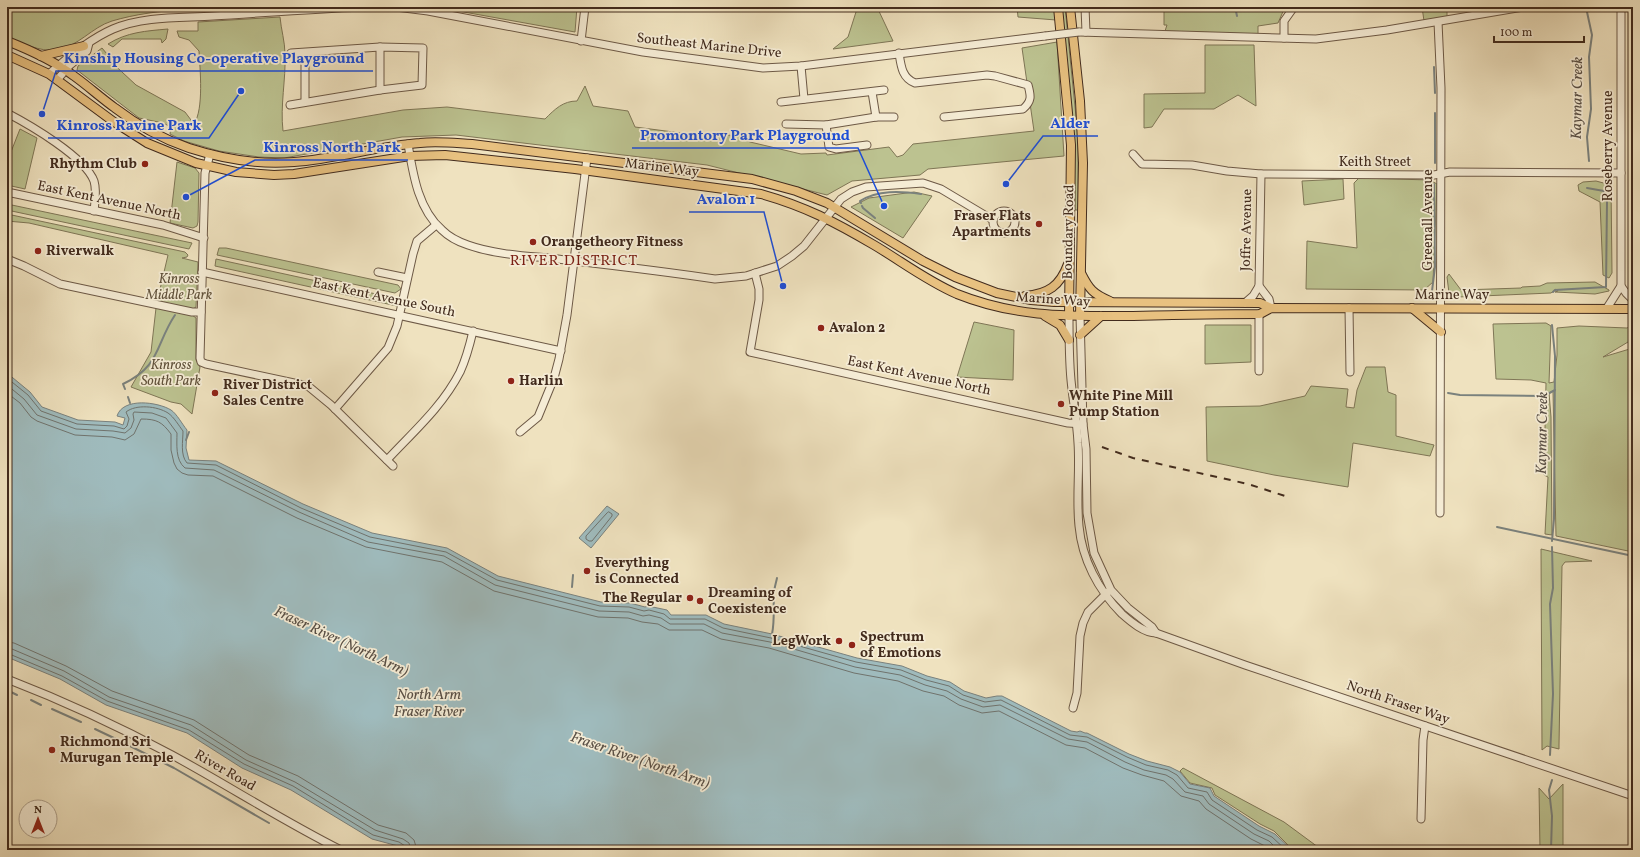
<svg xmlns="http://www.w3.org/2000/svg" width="1640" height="857" font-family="Vollkorn,serif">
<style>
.green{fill:#bcc290;stroke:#7f7656}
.water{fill:#9fbbbd;stroke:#7a817d}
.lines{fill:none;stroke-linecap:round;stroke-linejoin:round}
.shore{stroke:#70736d;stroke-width:1}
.stream{stroke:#7a817d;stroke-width:2}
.minor-casing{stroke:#6d5946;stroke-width:9}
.major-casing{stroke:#422b1d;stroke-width:10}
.minor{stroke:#f5ecd5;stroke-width:7}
.major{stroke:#e8c180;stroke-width:8}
.rail{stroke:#422b1d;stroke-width:2;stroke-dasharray:7 7;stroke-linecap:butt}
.minor-bridge-casing{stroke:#6d5946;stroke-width:9;stroke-linecap:butt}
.minor-bridge{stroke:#f5ecd5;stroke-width:7}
.poi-dot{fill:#8f2418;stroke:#f5ecd5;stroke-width:1.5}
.labels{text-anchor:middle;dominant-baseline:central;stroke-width:3.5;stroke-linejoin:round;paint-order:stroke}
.street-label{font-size:14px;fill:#422b1d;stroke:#f5ecd5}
.poi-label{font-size:14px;font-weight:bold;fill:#422b1d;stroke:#f5ecd5;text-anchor:start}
.park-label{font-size:14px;font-style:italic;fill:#60513a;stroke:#f5ecd5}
.water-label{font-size:15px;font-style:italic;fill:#594f45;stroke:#f5ecd5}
.neighbourhood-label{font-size:15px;letter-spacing:1px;fill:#7a1f14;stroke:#f5ecd5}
.leader{fill:none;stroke:#1d4ed8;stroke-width:1.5}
.callout-dot{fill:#1d4ed8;stroke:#f5ecd5;stroke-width:1.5}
.callout-label{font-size:15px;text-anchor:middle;font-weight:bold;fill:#1d4ed8;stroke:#f5ecd5;stroke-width:3.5;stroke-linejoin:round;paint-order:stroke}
</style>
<rect width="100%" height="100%" fill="#efe2bf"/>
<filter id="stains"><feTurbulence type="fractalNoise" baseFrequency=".005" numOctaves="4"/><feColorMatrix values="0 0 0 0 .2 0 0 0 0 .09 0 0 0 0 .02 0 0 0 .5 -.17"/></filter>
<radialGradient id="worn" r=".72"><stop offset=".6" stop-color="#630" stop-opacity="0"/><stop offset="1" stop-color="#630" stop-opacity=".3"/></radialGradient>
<g class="green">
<path d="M7,7H260C211,9 159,7 112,21C92,27 78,47 56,50C40,52 22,43 7,37Z"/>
<polygon points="436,7 577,7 575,32"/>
<polygon points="854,7 877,7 893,41 833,49 848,37 856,12"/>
<polygon points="1017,7 1054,7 1056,20 1018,17"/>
<polygon points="1061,7 1065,7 1078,137 1078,210 1075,210 1074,153"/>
<polygon points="1165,7 1263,7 1266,8 1285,7 1278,23 1258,26 1258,34 1165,31 1167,25 1164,25 1164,9"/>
<polygon points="1422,7 1447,7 1447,17 1424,21"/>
<path d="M280,17C281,29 285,42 285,54C286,80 280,105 283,131L403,110L447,107L545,119C555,109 563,101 577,101L585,86L593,106L628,111L635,127L704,136L717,134L738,136L750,142L801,154L826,153L827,155L889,147L897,157L903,155L913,144L1034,131L1022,48L1057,42L1064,156L928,169L920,175L852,181L827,195L707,165L456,135L402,137L284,158L259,157L219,151L184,141L170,134L171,127L163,123L139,118L77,70L78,66L102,48L107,54L108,59L136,85L185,112L194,124C204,109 200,69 199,51L189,40L179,37L177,31H198V22Z"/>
<path d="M168,29L166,39L162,43L161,39H122L113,47L108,44C127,32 146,31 168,29Z"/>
<polygon points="1205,45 1254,45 1256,106 1238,95 1214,109 1164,109 1152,127 1144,128 1144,94 1205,93"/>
<polygon points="20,129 37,138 25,189 7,185 7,162"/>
<polygon points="177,162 195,168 199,173 198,222 197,226 193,228 170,223"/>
<polygon points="1359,178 1430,180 1437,184 1433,282 1424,290 1306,289 1307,241 1357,248 1354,183"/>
<polygon points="1343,179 1344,199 1304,205 1302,181"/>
<polygon points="1596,181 1611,185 1612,273 1609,278 1603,275 1600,202 1579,191 1578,185 1583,182"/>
<polygon points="914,192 932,196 903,238 851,207 869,198"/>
<polygon points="7,204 192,243 189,249 7,210"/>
<polygon points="7,214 185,252 188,255 187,257 182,258 198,262 196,307 193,309 157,302 168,255 29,223 7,221"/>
<polygon points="219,248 226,248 398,285 401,289 395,293 217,255"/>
<polygon points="216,259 399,299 397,306 215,266"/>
<polygon points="1449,274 1461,290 1521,288 1522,287 1540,286 1547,283 1595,282 1609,290 1609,291 1595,294 1555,292 1558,291 1556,289 1551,293 1458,297 1449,293 1447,277"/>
<polygon points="156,308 192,315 196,318 196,360 200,367 192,414 181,404 171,402 131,387 151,352"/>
<polygon points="974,322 1014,330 1013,380 957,377"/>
<polygon points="1546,323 1551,326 1549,383 1554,382 1557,355 1557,328 1579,326 1627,328 1633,325 1633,339 1603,357 1633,348 1633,552 1556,536 1553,391 1549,393 1551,417 1552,535 1545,534 1548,477 1544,475 1546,383 1531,380 1496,379 1493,324"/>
<polygon points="1205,325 1251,325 1251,362 1205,364"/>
<polygon points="1366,367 1385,367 1388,392 1396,395 1396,436 1434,445 1430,456 1353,443 1348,487 1274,475 1207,461 1206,407 1260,406 1305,396 1311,386 1348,389 1346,407 1354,408 1357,390"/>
<polygon points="1541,549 1592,561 1565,562 1562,566 1559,745 1559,749 1547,746 1542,750"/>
<polygon points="1183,768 1284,822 1322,850 1293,850 1274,831 1260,824 1215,795 1212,788 1190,783 1180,771"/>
<polygon points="1563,784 1563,850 1540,850 1539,788 1549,799"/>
</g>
<g class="water">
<path d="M7,373L30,392L42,407L78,420L115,422L123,425L125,418L117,416C123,397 158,402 171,410C177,414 182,424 187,430L186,448L189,460L216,461L303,504L372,533L447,548L498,576L601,602L630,603L645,607L648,606L667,610L671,615H706L724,624L772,634L857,658L902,666L927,676L950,682L964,691L986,698L997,696H1002L1071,731L1077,732L1080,731L1085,733H1087L1129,754L1147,761L1170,767L1180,772L1190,784L1210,788L1214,796L1259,826L1275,834L1292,850H405L398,846L372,839L291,790L242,768L187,733L106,705L60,679L7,657Z"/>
<polygon points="607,506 619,514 591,548 579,538"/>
</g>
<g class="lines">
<g class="shore">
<path d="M7,378L28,395L41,411L77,424L114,426L124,429L127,426L129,419L126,412C136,404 157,406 168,413C174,417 179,426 183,431C183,441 180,455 187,463L216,465L301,508L370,537L446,552L497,580L600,606L629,607L644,611L649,610L664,614L670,619H705L723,628L771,638L856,662L901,670L926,680L949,686L963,695L985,702L1001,700L1070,735L1087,737L1127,757L1146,765L1168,770L1177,775L1188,788L1207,792L1212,800L1257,830L1272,837L1286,850"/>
<path d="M7,385L24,399L37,415L76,429L113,431L125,433L131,428L134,420L133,414L134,412L152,413L166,418L177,433C177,444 175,460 185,468L214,470L299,512L368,542L444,556L495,585L599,611L629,612L643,616L649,615L661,618L670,624H704L722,633L770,642L855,667L900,675L925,685L947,691L961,699L983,707L1000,705L1068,739L1087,742L1125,762L1144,770L1166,775L1173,779L1185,792L1203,796L1209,804L1254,834L1269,841L1278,850"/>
<path d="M7,393L20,403L31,417L37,421L75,435L112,437L125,440L134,434L141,419C157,419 162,422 171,434V450L174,463L177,469L182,473L188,475L213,476L297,518L366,547L442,562L494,591L598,617L628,618L642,622L658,624L669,630H702L721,639L769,648L854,673L898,681L923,691L944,696L959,705L982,713L999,711L1066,745L1085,748L1123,768L1142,775L1164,781L1181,796L1199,801L1206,809L1251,839L1265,846L1269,850"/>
<polygon points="609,512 612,514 612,516 592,541 589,541 586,539 586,536 607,513"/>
<polyline points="7,642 14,643 66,666 112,691 194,720 249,755 298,776 378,825 406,833 414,840 417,850"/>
<polyline points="7,648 12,649 64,671 109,697 191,725 246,760 295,782 375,830 403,839 409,843 411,850"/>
<polyline points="7,653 62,676 107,701 189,730 244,764 293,786 373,835 399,842 405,846 406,850"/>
</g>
<g class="stream">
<polyline points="1235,7 1237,16"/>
<polyline points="1437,7 1437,10"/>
<polyline points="1587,12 1592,35 1589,57 1591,109 1587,137 1589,161"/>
<polyline points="1434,67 1435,93"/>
<polyline points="1435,163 1435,113"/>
<path d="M861,203L860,201C878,190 900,191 921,194"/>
<polyline points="862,206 863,208 875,218"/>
<polyline points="1432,291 1435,267 1434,184"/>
<polyline points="1553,292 1555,290 1606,287 1607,202 1604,191 1587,188"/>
<path d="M125,389L123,384C161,366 155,345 175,315"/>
<polyline points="1448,393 1460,395 1544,396 1555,390"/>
<polyline points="128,397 130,403"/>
<polyline points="186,440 189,432"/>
<polyline points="1497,527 1633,556"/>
<polyline points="1552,541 1554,519 1555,356 1552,325"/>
<polyline points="572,587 573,575"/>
<path d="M772,634C775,620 773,607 774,594C774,588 776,583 777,578"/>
<polyline points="7,690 17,695"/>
<polyline points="31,700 41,705"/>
<polyline points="52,709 81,722"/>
<polyline points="95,729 116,739"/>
<polyline points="130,746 174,768 269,823"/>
<polyline points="1550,755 1553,694 1550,604 1553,588 1552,547"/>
<polyline points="1551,850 1552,816 1549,790 1552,780"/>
</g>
<g class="minor-casing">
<g id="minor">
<polyline points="396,7 428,11 643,52 763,68 801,66 1045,36"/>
<polyline points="1085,7 1086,32"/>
<polyline points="1438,22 1441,88 1440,513"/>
<polyline points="1079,32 1316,39 1387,30 1523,7"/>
<polyline points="1284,38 1284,21 1294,7"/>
<polyline points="581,41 585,7"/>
<polyline points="380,47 380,90"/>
<polyline points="305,53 305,102"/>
<path d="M899,53C901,66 902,78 915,83L987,75L995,76L1028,85C1031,96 1032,101 1023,109L944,117"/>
<polyline points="801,66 804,99"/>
<path d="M49,74C68,57 90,39 113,29C143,16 181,18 213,16C262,13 312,9 361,7"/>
<polyline points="57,80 70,65 87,51 89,43"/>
<polyline points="872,92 876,117"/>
<polyline points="781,102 884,90"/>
<polyline points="290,105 380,90 422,85 423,48 380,47 291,53"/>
<path d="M7,113C30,125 85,157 94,181C97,191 95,201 94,211"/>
<polyline points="786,124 826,125 876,117 894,117"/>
<polyline points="826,125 829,147 836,149 867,145"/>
<path d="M408,144C413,174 418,209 442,230C449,237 459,242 468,245C496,255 529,256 558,259C610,265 663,271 715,279L746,276L777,266L792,256L804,246L841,199L852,192L866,187L923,183L941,189L993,220"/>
<polyline points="210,154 205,173 200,358 201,362 206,364 308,386 331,405 393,466"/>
<polyline points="1133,154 1142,164 1192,165 1227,171 1261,174 1434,175 1450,172 1621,173"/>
<polyline points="7,192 163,225 204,238"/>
<circle cx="1004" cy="222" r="11"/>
<polyline points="7,259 24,266 60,284 192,312 201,312"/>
<polyline points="202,272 561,351"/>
<polyline points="378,272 407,278"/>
<polyline points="755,273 759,289 759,300 750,352 1068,423 1083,424"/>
<polyline points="1259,286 1269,299 1271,308"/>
<polyline points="1621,286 1626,293 1633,300"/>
<polyline points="1245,303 1253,296 1259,286 1261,174"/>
<polyline points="1349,308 1350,372"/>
<polyline points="1607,308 1621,286 1621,7"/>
<polyline points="1259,314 1259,371"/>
<path d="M1069,316C1069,337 1069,359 1071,380C1073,401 1077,422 1078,443C1080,471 1076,498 1079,526C1082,559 1098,590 1122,614C1131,622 1144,633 1156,633L1245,665L1633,796"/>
<polyline points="1080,316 1083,424 1086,449 1087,513 1094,553 1111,590 1128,608 1152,627 1156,633"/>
<polyline points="335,409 388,348 397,326 413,254 417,241 436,225"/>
<polyline points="520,432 538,417 554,378 559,359 567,315 587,158"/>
<path d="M387,460C413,432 442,407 460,372C466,359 470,344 473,331"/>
<path d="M7,679C64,701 118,726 172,755C229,786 283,821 341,850"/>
<polyline points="1073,708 1077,693 1080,636 1083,623 1088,612 1108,592"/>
<polyline points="1421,819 1423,740 1425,726"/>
</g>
</g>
<g class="major-casing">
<g id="major">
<polyline points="1058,7 1071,145 1069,316"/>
<polyline points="1070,7 1080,101 1083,163 1080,316"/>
<path d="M7,41C30,50 54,61 74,76C88,86 101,98 115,108C137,125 163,139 189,148C223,159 259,165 294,162C336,159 378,146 420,143C437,141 454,143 472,144L752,179L796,191L827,203L923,261L955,277L997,293L1031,300L1054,302L1260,303L1271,308"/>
<path d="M7,55L49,74L114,122L147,143L196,163L236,172L274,175L294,174L410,156L445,155L575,169L761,194C804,206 835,222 874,245C901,261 927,281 957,294C1017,318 1070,316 1133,316C1175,315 1218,314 1260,314L1271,308L1633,309"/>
<polyline points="41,56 84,46"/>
<path d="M1081,273C1089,289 1093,294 1110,301"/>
<path d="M1025,296C1048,294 1060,286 1068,264"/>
<polyline points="1412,308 1441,332"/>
<polyline points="1045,316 1060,325 1069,340"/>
<polyline points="1080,335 1101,316"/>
</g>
</g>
<use href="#minor" class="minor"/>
<use href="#major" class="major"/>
<polyline class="rail" points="1102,447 1133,458 1248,484 1288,497"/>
<g class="minor-bridge-casing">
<polyline id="minor-bridge" points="1045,36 1079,32"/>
</g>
<use href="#minor-bridge" class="minor-bridge"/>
</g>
<g class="poi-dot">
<circle cx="145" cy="164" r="4"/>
<circle cx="1039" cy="224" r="4"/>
<circle cx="533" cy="242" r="4"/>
<circle cx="38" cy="251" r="4"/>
<circle cx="821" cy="328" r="4"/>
<circle cx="511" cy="381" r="4"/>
<circle cx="215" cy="393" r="4"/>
<circle cx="1061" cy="404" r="4"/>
<circle cx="587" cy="571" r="4"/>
<circle cx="690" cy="598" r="4"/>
<circle cx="700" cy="601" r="4"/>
<circle cx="839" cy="641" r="4"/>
<circle cx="852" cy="645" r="4"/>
<circle cx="52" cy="750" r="4"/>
</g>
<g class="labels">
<g class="street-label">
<text transform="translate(709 46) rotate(6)">Southeast Marine Drive</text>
<text transform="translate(1608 146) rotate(-90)">Roseberry Avenue</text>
<text x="1375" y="162">Keith Street</text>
<text transform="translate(662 168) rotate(7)">Marine Way</text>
<text transform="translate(109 201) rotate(12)">East Kent Avenue North</text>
<text transform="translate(1428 220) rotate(-90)">Greenall Avenue</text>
<text transform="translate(1247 230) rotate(-89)">Joffre Avenue</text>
<text transform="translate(1069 232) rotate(-89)">Boundary Road</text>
<text x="1452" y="295">Marine Way</text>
<text transform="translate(384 298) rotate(12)">East Kent Avenue South</text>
<text transform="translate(1053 300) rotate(4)">Marine Way</text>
<text transform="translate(919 376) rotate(12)">East Kent Avenue North</text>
<text transform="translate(1398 703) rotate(19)">North Fraser Way</text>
<text transform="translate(225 771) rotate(30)">River Road</text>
</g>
<g class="poi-label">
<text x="137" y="164" text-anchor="end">Rhythm Club</text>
<text x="1031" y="216" text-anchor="end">Fraser Flats<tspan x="1031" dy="16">Apartments</tspan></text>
<text x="541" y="242">Orangetheory Fitness</text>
<text x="46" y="251">Riverwalk</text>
<text x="829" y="328">Avalon 2</text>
<text x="519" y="381">Harlin</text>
<text x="223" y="385">River District<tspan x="223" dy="16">Sales Centre</tspan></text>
<text x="1069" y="396">White Pine Mill<tspan x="1069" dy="16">Pump Station</tspan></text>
<text x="595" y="563">Everything<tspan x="595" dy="16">is Connected</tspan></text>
<text x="708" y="593">Dreaming of<tspan x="708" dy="16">Coexistence</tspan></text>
<text x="682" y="598" text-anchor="end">The Regular</text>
<text x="860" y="637">Spectrum<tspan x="860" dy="16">of Emotions</tspan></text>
<text x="831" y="641" text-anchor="end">LegWork</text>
<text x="60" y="742">Richmond Sri<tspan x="60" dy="16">Murugan Temple</tspan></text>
</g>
<g class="park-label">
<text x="179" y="279">Kinross<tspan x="179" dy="16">Middle Park</tspan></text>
<text x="171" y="365">Kinross<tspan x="171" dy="16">South Park</tspan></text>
</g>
<g class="water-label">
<text transform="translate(1578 98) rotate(-89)">Kaymar Creek</text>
<text transform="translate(1543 433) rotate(-89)">Kaymar Creek</text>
<text transform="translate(341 642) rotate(25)">Fraser River (North Arm)</text>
<text x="429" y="695">North Arm<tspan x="429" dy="17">Fraser River</tspan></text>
<text transform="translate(640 761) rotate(19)">Fraser River (North Arm)</text>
</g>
<g class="neighbourhood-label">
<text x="574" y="261">RIVER DISTRICT</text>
</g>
</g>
<path class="leader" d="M42 114L56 71H373M1006 184L1043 136H1098M241 91L209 138H48M884 206L858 148H632M186 197L255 160H408M783 286L764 212H689"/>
<g class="callout-dot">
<circle cx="42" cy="114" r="4"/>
<circle cx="1006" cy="184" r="4"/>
<circle cx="241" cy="91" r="4"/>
<circle cx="884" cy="206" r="4"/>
<circle cx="186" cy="197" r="4"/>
<circle cx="783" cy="286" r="4"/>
</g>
<g class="callout-label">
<text x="214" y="63">Kinship Housing Co-operative Playground</text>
<text x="1070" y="128">Alder</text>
<text x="129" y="130">Kinross Ravine Park</text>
<text x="745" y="140">Promontory Park Playground</text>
<text x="332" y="152">Kinross North Park</text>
<text x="726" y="204">Avalon 1</text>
</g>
<rect width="1640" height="857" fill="none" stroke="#efe2bf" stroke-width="24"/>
<rect x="8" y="8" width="1624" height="841" fill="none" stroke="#422b1d" stroke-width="2"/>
<rect x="12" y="12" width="1616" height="833" fill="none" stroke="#422b1d"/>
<g transform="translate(38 819)"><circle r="19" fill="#f5ecd5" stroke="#ad9f8b"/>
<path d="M0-3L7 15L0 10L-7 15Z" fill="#8f2418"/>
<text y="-6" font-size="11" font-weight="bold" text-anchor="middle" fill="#422b1d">N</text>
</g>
<path d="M1494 36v6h90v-6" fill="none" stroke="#422b1d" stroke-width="2"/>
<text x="1500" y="36" font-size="12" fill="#422b1d" stroke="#f5ecd5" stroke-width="3" paint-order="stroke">100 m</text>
<rect width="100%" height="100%" filter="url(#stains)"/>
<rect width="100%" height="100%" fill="url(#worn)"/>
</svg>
